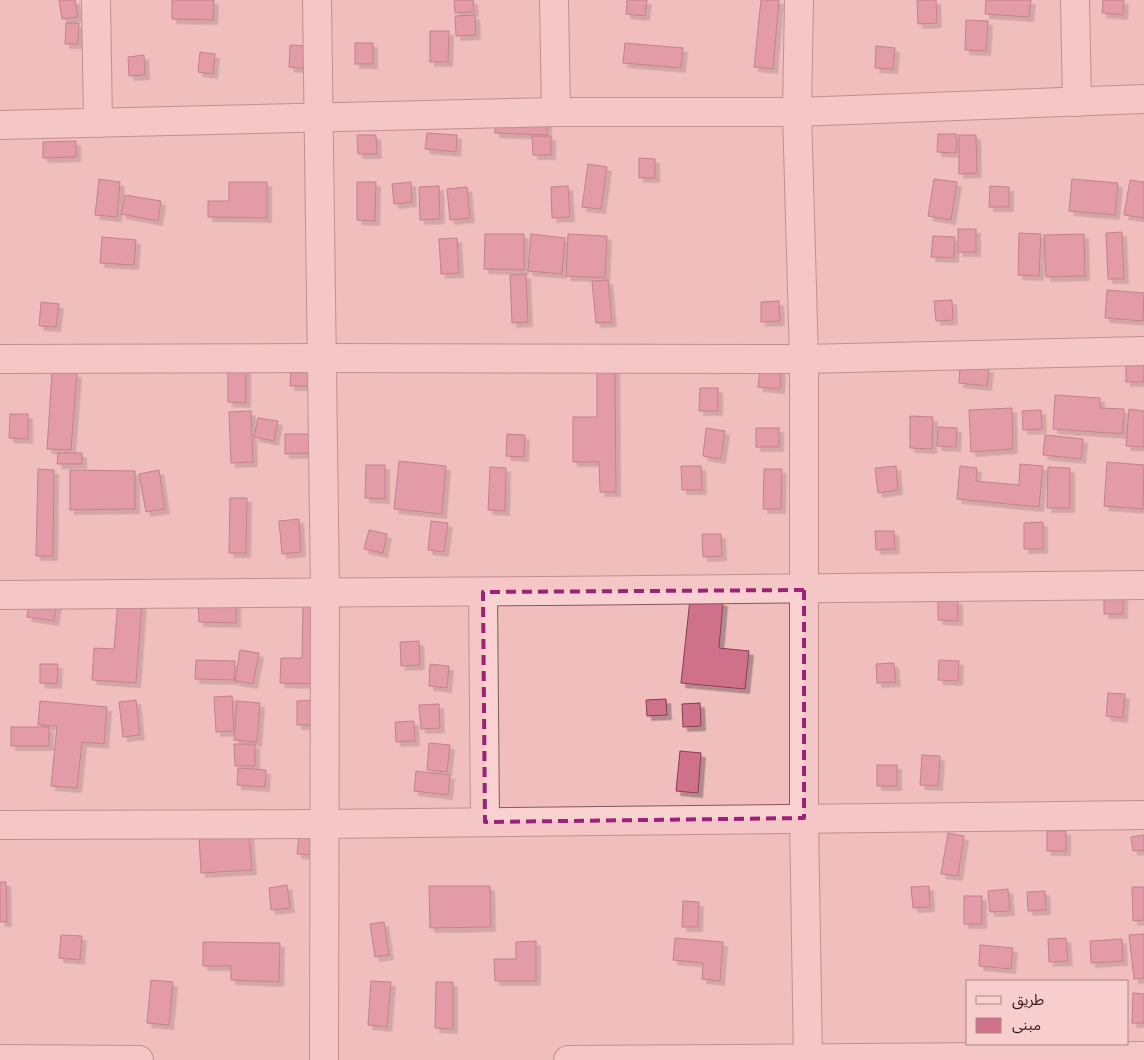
<svg xmlns="http://www.w3.org/2000/svg" width="1144" height="1060" font-family="Merriweather,'Noto Sans Arabic',serif">
<style>
.building{fill:#d0718c;stroke:#893a52;filter:url(#shadow)}
.lines{fill:none;stroke-linecap:round;stroke-linejoin:round}
.minor-casing{stroke:#88565e;stroke-width:30}
.minor{stroke:#fad1d1;stroke-width:28}
.marked{fill:none;stroke:#9a2377;stroke-width:4;stroke-dasharray:10 6;stroke-linejoin:round}
</style>
<defs>
<filter id="shadow"><feDropShadow dx="4.5" dy="4.5" stdDeviation="0" flood-color="#0004"/></filter>
</defs>
<rect width="100%" height="100%" fill="#f0bebd"/>
<g class="building">
<polygon points="59,0 75,0 78,17 62,19"/>
<polygon points="172,0 214,0 213,20 172,19"/>
<polygon points="454,0 473,0 474,12 455,13"/>
<polygon points="627,0 647,0 645,16 626,14"/>
<polygon points="761,0 779,0 773,69 754,67"/>
<polygon points="917,0 936,0 937,23 918,24"/>
<polygon points="986,0 1031,0 1029,17 985,14"/>
<polygon points="1103,0 1124,0 1123,15 1102,13"/>
<polygon points="475,15 476,35 456,36 455,16"/>
<polygon points="966,20 988,21 986,51 965,50"/>
<polygon points="66,23 79,23 78,44 65,44"/>
<polygon points="430,31 449,31 448,62 430,62"/>
<rect x="355" y="43" width="18" height="21"/>
<polygon points="625,43 683,48 681,68 623,63"/>
<polygon points="290,45 308,46 306,69 289,67"/>
<polygon points="876,46 895,48 893,69 875,68"/>
<polygon points="200,52 215,54 213,74 198,72"/>
<polygon points="144,55 145,75 129,76 128,57"/>
<polygon points="495,117 547,117 547,135 495,133"/>
<polygon points="427,133 457,135 456,152 425,149"/>
<polygon points="938,134 957,134 956,153 937,152"/>
<polygon points="357,135 376,135 377,154 358,154"/>
<polygon points="959,135 976,135 977,173 959,174"/>
<polygon points="532,136 551,136 551,155 533,155"/>
<polygon points="76,141 76,157 43,158 43,142"/>
<polygon points="639,158 655,159 655,178 639,178"/>
<polygon points="588,164 607,167 601,209 582,207"/>
<polygon points="99,179 120,182 117,217 95,215"/>
<polygon points="934,179 957,182 951,220 928,216"/>
<polygon points="1072,179 1118,183 1115,215 1069,211"/>
<polygon points="1130,180 1144,182 1144,218 1124,215"/>
<polygon points="229,182 267,182 267,218 208,217 208,201 229,201"/>
<polygon points="357,182 376,182 375,221 357,220"/>
<polygon points="411,182 412,202 394,204 392,184"/>
<polygon points="439,186 440,219 420,220 419,187"/>
<polygon points="568,186 570,217 552,218 551,187"/>
<polygon points="990,186 1009,187 1009,207 989,207"/>
<polygon points="467,187 470,218 450,220 447,189"/>
<polygon points="125,195 161,201 158,221 121,214"/>
<rect x="958" y="229" width="18" height="23"/>
<polygon points="1122,232 1124,279 1108,279 1106,233"/>
<polygon points="1019,233 1041,234 1039,276 1018,275"/>
<polygon points="485,234 524,234 524,270 484,269"/>
<polygon points="531,234 565,238 562,274 528,271"/>
<polygon points="568,234 607,236 605,278 566,276"/>
<polygon points="1084,234 1085,276 1046,277 1044,235"/>
<polygon points="933,236 955,237 954,258 931,257"/>
<polygon points="102,237 136,240 134,265 100,263"/>
<polygon points="457,238 459,273 441,274 439,239"/>
<polygon points="526,274 528,322 512,323 510,275"/>
<polygon points="608,280 612,322 596,323 592,281"/>
<polygon points="1107,290 1144,293 1143,321 1105,318"/>
<polygon points="952,300 953,320 936,321 934,301"/>
<polygon points="779,301 780,321 761,322 761,302"/>
<polygon points="41,302 59,304 56,327 39,326"/>
<polygon points="1126,364 1144,365 1144,382 1126,382"/>
<polygon points="960,366 989,368 987,386 959,383"/>
<polygon points="291,367 311,367 310,386 290,386"/>
<polygon points="228,368 246,368 246,403 228,402"/>
<polygon points="597,368 615,368 616,492 600,492 599,462 573,462 573,417 597,417"/>
<polygon points="760,368 781,370 780,389 758,387"/>
<polygon points="52,372 77,373 71,450 47,449"/>
<polygon points="700,388 718,388 718,411 699,411"/>
<polygon points="1055,395 1100,398 1100,408 1124,409 1123,434 1053,429"/>
<polygon points="1012,408 1013,449 971,452 969,410"/>
<polygon points="1129,409 1144,411 1144,447 1126,446"/>
<polygon points="1041,410 1042,429 1023,430 1022,411"/>
<polygon points="251,411 253,462 231,463 229,412"/>
<polygon points="10,414 28,414 28,439 9,438"/>
<polygon points="910,416 933,417 932,449 910,448"/>
<polygon points="258,418 278,421 274,441 254,437"/>
<polygon points="938,427 957,428 956,447 937,446"/>
<polygon points="706,428 725,431 721,459 703,456"/>
<rect x="756" y="428" width="23" height="19"/>
<polygon points="285,434 313,434 314,453 285,454"/>
<polygon points="507,434 525,435 524,457 506,456"/>
<polygon points="1045,435 1083,439 1081,459 1043,455"/>
<polygon points="58,453 82,453 82,464 57,464"/>
<polygon points="399,461 446,466 442,514 394,509"/>
<polygon points="1107,462 1144,465 1143,509 1104,506"/>
<polygon points="1020,464 1043,466 1039,507 957,499 960,466 977,468 976,481 1019,485"/>
<polygon points="366,465 385,465 385,499 365,498"/>
<polygon points="681,466 701,466 702,490 682,490"/>
<polygon points="896,466 898,490 878,493 875,468"/>
<polygon points="490,467 506,468 505,511 488,510"/>
<polygon points="1048,467 1070,468 1070,508 1047,508"/>
<polygon points="38,469 54,470 53,556 36,556"/>
<polygon points="764,469 782,469 781,509 763,509"/>
<polygon points="70,470 135,471 135,509 70,510"/>
<polygon points="159,470 165,509 146,512 139,474"/>
<polygon points="230,498 247,498 246,553 229,553"/>
<polygon points="299,519 301,552 282,554 279,521"/>
<polygon points="431,521 448,523 444,552 428,550"/>
<polygon points="1043,522 1043,549 1024,549 1024,523"/>
<polygon points="369,530 387,534 383,553 364,549"/>
<polygon points="875,531 894,531 895,549 876,550"/>
<polygon points="702,534 721,534 722,556 703,557"/>
<rect x="1104" y="595" width="19" height="19"/>
<polygon points="690,599 723,602 719,648 749,651 745,689 681,683"/>
<polygon points="29,600 57,604 54,621 27,617"/>
<polygon points="938,600 958,600 958,621 938,620"/>
<polygon points="118,601 142,603 136,683 92,680 94,648 114,649"/>
<polygon points="303,602 318,602 317,684 280,683 281,658 302,658"/>
<polygon points="198,603 236,603 236,623 199,622"/>
<polygon points="419,641 420,665 401,666 400,642"/>
<polygon points="240,650 259,653 253,684 235,681"/>
<polygon points="196,660 235,661 234,680 195,679"/>
<polygon points="939,660 959,661 958,681 938,680"/>
<polygon points="894,663 896,682 877,683 876,664"/>
<polygon points="40,664 58,664 57,684 40,683"/>
<polygon points="430,664 449,666 447,688 429,686"/>
<polygon points="1108,693 1125,694 1123,718 1106,716"/>
<polygon points="232,696 234,731 216,732 214,697"/>
<polygon points="666,699 667,715 647,716 646,700"/>
<polygon points="136,700 140,735 123,737 119,702"/>
<polygon points="317,700 317,725 297,725 297,701"/>
<polygon points="40,701 107,707 104,744 82,742 77,788 51,786 57,726 38,725"/>
<polygon points="237,701 260,703 257,742 234,740"/>
<polygon points="700,703 701,726 683,727 682,704"/>
<polygon points="439,704 440,728 421,729 419,705"/>
<polygon points="414,721 415,741 396,742 395,722"/>
<rect x="11" y="727" width="38" height="19"/>
<polygon points="429,743 450,745 447,772 427,770"/>
<polygon points="234,744 255,744 255,766 235,766"/>
<polygon points="680,751 701,753 698,793 676,791"/>
<polygon points="922,755 940,756 938,786 920,785"/>
<rect x="877" y="765" width="20" height="21"/>
<polygon points="238,768 266,770 265,787 237,785"/>
<polygon points="416,771 450,775 448,795 414,791"/>
<rect x="1047" y="831" width="19" height="20"/>
<polygon points="948,833 964,836 958,876 941,874"/>
<polygon points="249,834 252,870 201,873 199,837"/>
<polygon points="299,835 316,836 315,855 297,854"/>
<polygon points="1144,835 1144,850 1133,851 1131,837"/>
<polygon points="0,882 6,882 7,922 0,922"/>
<polygon points="287,885 290,908 271,910 269,888"/>
<polygon points="429,886 490,886 491,927 430,928"/>
<polygon points="929,886 930,907 913,908 911,887"/>
<polygon points="1132,887 1144,887 1144,920 1133,921"/>
<polygon points="1008,889 1010,911 990,912 988,891"/>
<polygon points="1045,891 1046,910 1028,911 1027,892"/>
<rect x="964" y="896" width="18" height="28"/>
<polygon points="683,901 699,902 698,927 682,927"/>
<polygon points="384,922 389,955 375,957 370,924"/>
<polygon points="1144,934 1144,978 1134,979 1129,935"/>
<polygon points="61,935 82,936 80,960 59,958"/>
<polygon points="675,938 723,942 720,981 702,979 703,963 673,960"/>
<polygon points="1066,938 1068,961 1049,962 1048,939"/>
<polygon points="1122,939 1123,961 1091,963 1090,941"/>
<polygon points="536,941 536,981 495,981 494,959 516,959 516,942"/>
<polygon points="203,942 280,943 279,982 231,980 231,966 203,966"/>
<polygon points="980,945 1013,948 1011,969 979,966"/>
<polygon points="151,980 173,982 169,1025 147,1023"/>
<polygon points="371,981 391,982 387,1027 368,1025"/>
<polygon points="436,982 453,982 453,1029 435,1028"/>
<polygon points="1133,993 1144,994 1144,1023 1132,1023"/>
</g>
<g class="lines">
<g class="minor-casing">
<g id="minor">
<polyline points="96,0 98,123"/>
<polyline points="317,0 325,593 324,1060"/>
<polyline points="554,0 556,112"/>
<polyline points="799,0 797,112 804,359 804,818 808,1060"/>
<polyline points="1075,0 1077,102"/>
<polyline points="0,125 556,112 797,112 1144,99"/>
<polyline points="0,359 321,358 804,359 1144,351"/>
<polyline points="483,592 485,822"/>
<path d="M0,595C381,592 763,590 1144,585"/>
<polyline points="0,825 323,824 1144,815"/>
<polyline points="0,1059 139,1060"/>
<polyline points="568,1060 1144,1056"/>
</g>
</g>
<use href="#minor" class="minor"/>
</g>
<path d="M0 0H1144V1060H0ZM804,590V818L485,822L483,592Z" fill="#f0bebd" fill-opacity=".55" fill-rule="evenodd"/>
<path class="marked" d="M804,590V818L485,822L483,592Z"/>
<rect x="966" y="980" width="162" height="65" fill="#f7cecd" stroke="#aa8688"/>
<rect x="976" y="996" width="25" height="8" fill="#fad1d1" stroke="#aa8688"/>
<text x="1012" y="1005" font-size="15" fill="#371b21">طريق</text>
<rect x="976" y="1018" width="25" height="15" fill="#d0718c" stroke="#aa8688"/>
<text x="1012" y="1030" font-size="15" fill="#371b21">مبنى</text>
</svg>
